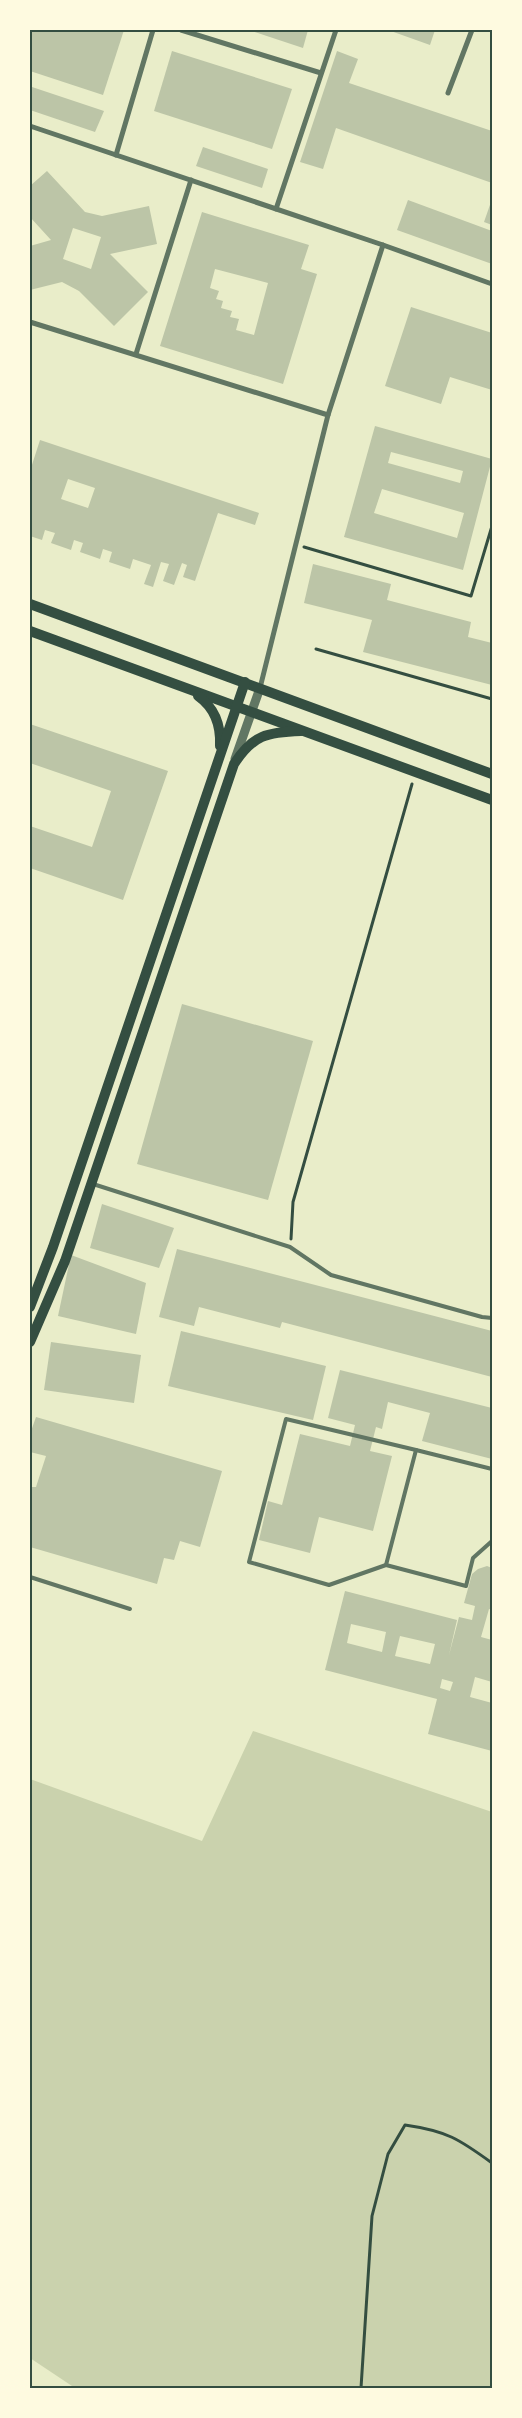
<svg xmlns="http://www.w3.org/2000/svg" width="522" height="2418" font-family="Rubik,sans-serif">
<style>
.green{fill:#cad2ad}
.building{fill:#bcc5a7;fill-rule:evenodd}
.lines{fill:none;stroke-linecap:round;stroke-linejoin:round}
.path{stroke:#344e41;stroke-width:3}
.service{stroke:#617663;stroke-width:4}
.minor{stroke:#617663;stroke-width:5}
.tertiary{stroke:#617663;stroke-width:9}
.secondary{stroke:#344e41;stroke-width:10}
.neatline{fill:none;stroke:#344e41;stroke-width:2}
</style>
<rect width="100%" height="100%" fill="#e9edc9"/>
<polygon class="green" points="253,1731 492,1812 492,2388 75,2388 30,2358 30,1779 202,1841"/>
<g class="building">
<polygon points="30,30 124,30 103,95 30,71"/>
<polygon points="249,30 308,30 303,48"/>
<polygon points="388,30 435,30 430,45"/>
<polygon points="172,51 292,89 272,149 154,111"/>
<polygon points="337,51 358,59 349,83 492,131 492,183 336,128 323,169 300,162"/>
<polygon points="32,87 104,111 95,132 30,110"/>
<polygon points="203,147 268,169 262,188 196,166"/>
<path d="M47,171L85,212L102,216L149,206L157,244L110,254L148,292L114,326L79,291L62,282L30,290V246L51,240L30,217V186ZM73,228L101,237L91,269L63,259Z"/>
<polygon points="492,199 492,225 484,222"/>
<polygon points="408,200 492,231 492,264 397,230"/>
<path d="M202,212L309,245L301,269L317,274L283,384L160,346ZM215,269L268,283L254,335L236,330L239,319L230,317L232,311L221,308L223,301L216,299L219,291L210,288Z"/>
<polygon points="411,307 492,333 492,390 450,377 441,404 385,386"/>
<path d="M375,426L492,459L463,570L344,537ZM391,452L463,471L460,483L388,463ZM382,489L464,513L457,538L374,513Z"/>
<path d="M40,440L259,513L255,525L218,513L195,581L183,577L187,565L182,563L174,585L163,581L169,564L161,562L153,587L144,584L151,565L133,559L130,569L109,562L112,552L103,549L100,559L80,552L83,543L74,540L71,550L51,543L55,533L45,530L42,540L30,536V471ZM68,479L95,488L88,508L61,499Z"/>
<polygon points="313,564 391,584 387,600 471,622 468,637 492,643 492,685 363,652 372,620 304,603"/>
<polygon points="30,724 168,771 123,900 30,868 30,826 92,847 111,791 30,763"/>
<polygon points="182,1004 313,1041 268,1200 137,1164"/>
<polygon points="102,1204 174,1228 159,1268 90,1248"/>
<polygon points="177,1249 492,1331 492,1377 282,1322 280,1328 199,1307 194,1326 159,1317"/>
<polygon points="71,1255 146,1283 136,1334 58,1316"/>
<polygon points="181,1331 326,1366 313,1420 168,1386"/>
<polygon points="51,1342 141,1355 134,1403 44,1390"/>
<polygon points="340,1370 492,1408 492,1459 422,1441 430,1413 388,1402 382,1429 376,1427 370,1451 392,1456 373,1531 319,1517 310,1553 259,1540 268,1501 282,1505 300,1434 350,1446 355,1425 328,1418"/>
<polygon points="36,1417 222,1471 200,1547 180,1541 174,1560 164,1558 157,1584 30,1547 30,1487 36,1487 46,1456 30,1452 30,1434"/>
<path d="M487,1566L492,1568V1610L489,1609L481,1637L492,1640V1682L475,1677L470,1697L492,1703V1751L428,1734L437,1699L325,1670L345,1591L457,1620L449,1655L459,1617L472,1620L475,1606L464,1603L472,1574L478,1569ZM351,1624L386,1632L382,1652L347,1643ZM400,1636L435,1644L430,1664L395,1656ZM442,1679L453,1682L450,1691L440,1688Z"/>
</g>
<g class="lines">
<g class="path">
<polyline points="304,547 471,596 492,526"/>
<polyline points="316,649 492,699"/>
<polyline points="291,1239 293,1202 412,784"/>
<path d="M361,2388L372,2216L388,2154L405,2125C447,2131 459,2139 492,2163"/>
</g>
<g class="service">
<polyline points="93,1184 290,1247 331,1275 482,1317 492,1318"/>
<polyline points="416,1450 286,1419 249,1562 329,1585 386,1565 466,1586 473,1558 492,1541"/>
<polyline points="386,1565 416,1450 492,1469"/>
<polyline points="30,1577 130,1609"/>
</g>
<g class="minor">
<polyline points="181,30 321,73"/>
<polyline points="448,93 472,30"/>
<polyline points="30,126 383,245"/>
<polyline points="116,155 153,30"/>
<polyline points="276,209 336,30"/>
<polyline points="30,322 328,415"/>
<polyline points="136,354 191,180"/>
<polyline points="260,688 328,415 383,245 492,284"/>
</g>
<polyline class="tertiary" points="235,759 260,688"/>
<g class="secondary">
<polyline points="30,604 492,774"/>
<polyline points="30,631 492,800"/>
<path d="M198,696C215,708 221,726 220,746"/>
<polyline points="30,1307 53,1247 245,682"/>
<path d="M30,1342L65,1261L234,764C253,735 267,732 301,731"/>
</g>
</g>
<rect width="522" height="2418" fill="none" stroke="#fefae0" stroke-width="62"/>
<rect x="31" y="31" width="460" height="2356" class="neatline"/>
</svg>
